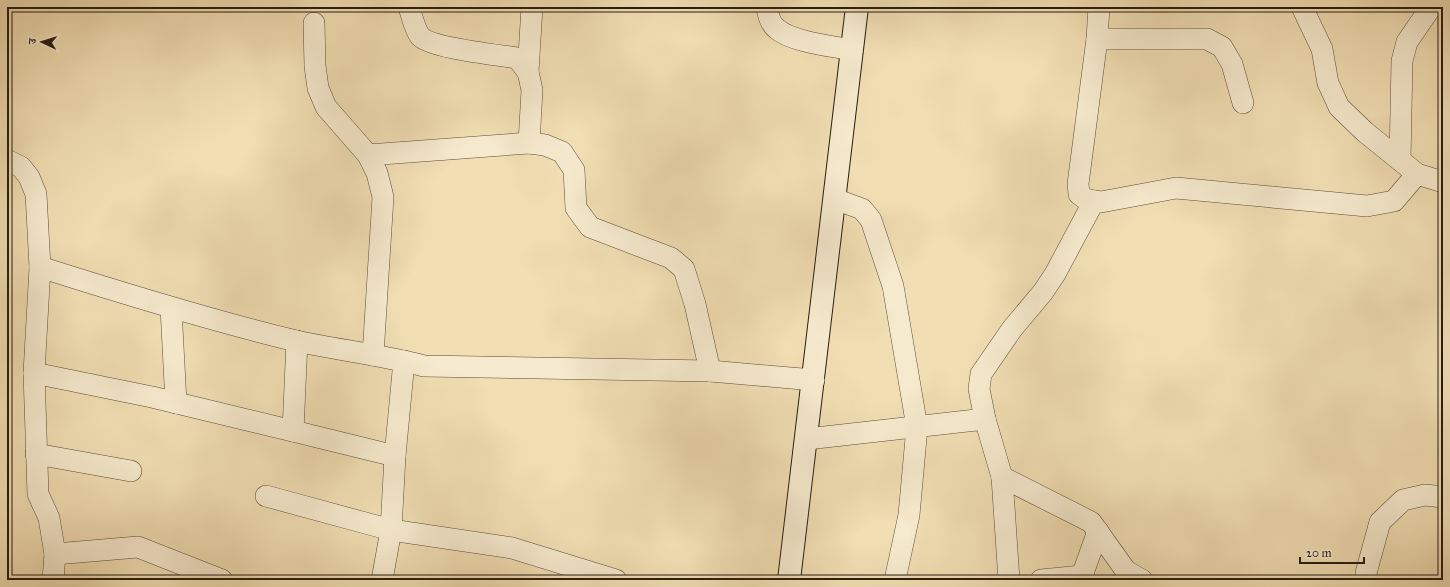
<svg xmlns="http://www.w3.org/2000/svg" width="1450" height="587" font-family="'IM FELL Great Primer','Noto Serif Devanagari',serif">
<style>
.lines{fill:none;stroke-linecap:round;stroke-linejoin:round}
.street-casing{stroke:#5a4d3a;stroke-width:22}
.secondary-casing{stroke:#271d12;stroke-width:24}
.street{stroke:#f6eace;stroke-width:21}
.secondary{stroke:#f6eace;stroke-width:22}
</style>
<rect width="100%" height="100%" fill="#f1deb3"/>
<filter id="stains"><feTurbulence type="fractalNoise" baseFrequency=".005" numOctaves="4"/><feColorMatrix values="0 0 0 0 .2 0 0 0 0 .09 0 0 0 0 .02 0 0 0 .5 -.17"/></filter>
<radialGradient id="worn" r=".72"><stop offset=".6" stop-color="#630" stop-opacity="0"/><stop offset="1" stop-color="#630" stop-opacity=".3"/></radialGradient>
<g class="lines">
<g class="street-casing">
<g id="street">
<path d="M409,7C412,16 414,28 420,36C430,48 499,55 517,58L528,72L532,90L529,143"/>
<path d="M767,7C768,15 770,24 777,29C792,42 832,46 852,50"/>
<polyline points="1099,7 1097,39 1078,184 1079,194 1087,200 1101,202 1176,188 1367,206 1394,201 1417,174"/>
<polyline points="1302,7 1322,49 1328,83 1339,107 1365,132 1417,174 1443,182"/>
<polyline points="314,23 315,66 318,88 326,107 368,155 377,173 383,197 373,355"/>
<polyline points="1097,39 1207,39 1222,47 1232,64 1243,103"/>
<polyline points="528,72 532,7"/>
<polyline points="7,160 21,167 29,177 36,194 40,267 34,373 38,494 49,518 55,554 53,580"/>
<polyline points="1400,160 1402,61 1407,42 1431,7"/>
<polyline points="835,199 862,209 871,220 893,286 917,427 909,515 895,580"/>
<path d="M40,267C125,294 209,320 296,341C338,350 382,355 424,366L710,371L695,304L684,269L671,258L590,227L576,208L574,170L562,152L545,145L529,143L368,155"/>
<polyline points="171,308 176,403"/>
<polyline points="710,371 814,380"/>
<polyline points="34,373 152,397 293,431 297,341"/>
<polyline points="985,419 979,389 981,374 1012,329 1043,292 1055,274 1094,201"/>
<polyline points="293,431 395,456"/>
<polyline points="807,439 985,419 1002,477 1091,522 1126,571 1142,580"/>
<polyline points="36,454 131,471"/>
<polyline points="1002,477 1009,580"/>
<polyline points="266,496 391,530 512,548 616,580"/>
<polyline points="55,554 138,547 222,580"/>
<polyline points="382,580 391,530 395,456 404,361"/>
<polyline points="1041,580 1082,576"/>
<polyline points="1082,580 1082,576 1098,531"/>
<polyline points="1366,580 1366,573 1380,522 1403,500 1425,495 1443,497"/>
</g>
</g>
<g class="secondary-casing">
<polyline id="secondary" points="789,580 857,7"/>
</g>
<use href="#street" class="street"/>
<use href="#secondary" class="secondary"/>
</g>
<rect width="1450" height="587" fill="none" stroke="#f1deb3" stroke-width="24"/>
<rect x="8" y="8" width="1434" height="571" fill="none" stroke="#271d12" stroke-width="2"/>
<rect x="12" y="12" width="1426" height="563" fill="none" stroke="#271d12"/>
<g transform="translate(42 42) rotate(274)" stroke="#f6eace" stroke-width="3" paint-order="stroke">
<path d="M0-3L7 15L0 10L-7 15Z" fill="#271d12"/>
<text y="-6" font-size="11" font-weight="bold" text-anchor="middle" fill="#271d12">उ</text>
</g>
<path d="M1300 557v6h64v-6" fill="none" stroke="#271d12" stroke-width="2"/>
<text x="1306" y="557" font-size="12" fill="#271d12" stroke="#f6eace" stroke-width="3" paint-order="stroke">20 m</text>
<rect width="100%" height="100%" filter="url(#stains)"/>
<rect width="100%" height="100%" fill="url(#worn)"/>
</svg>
